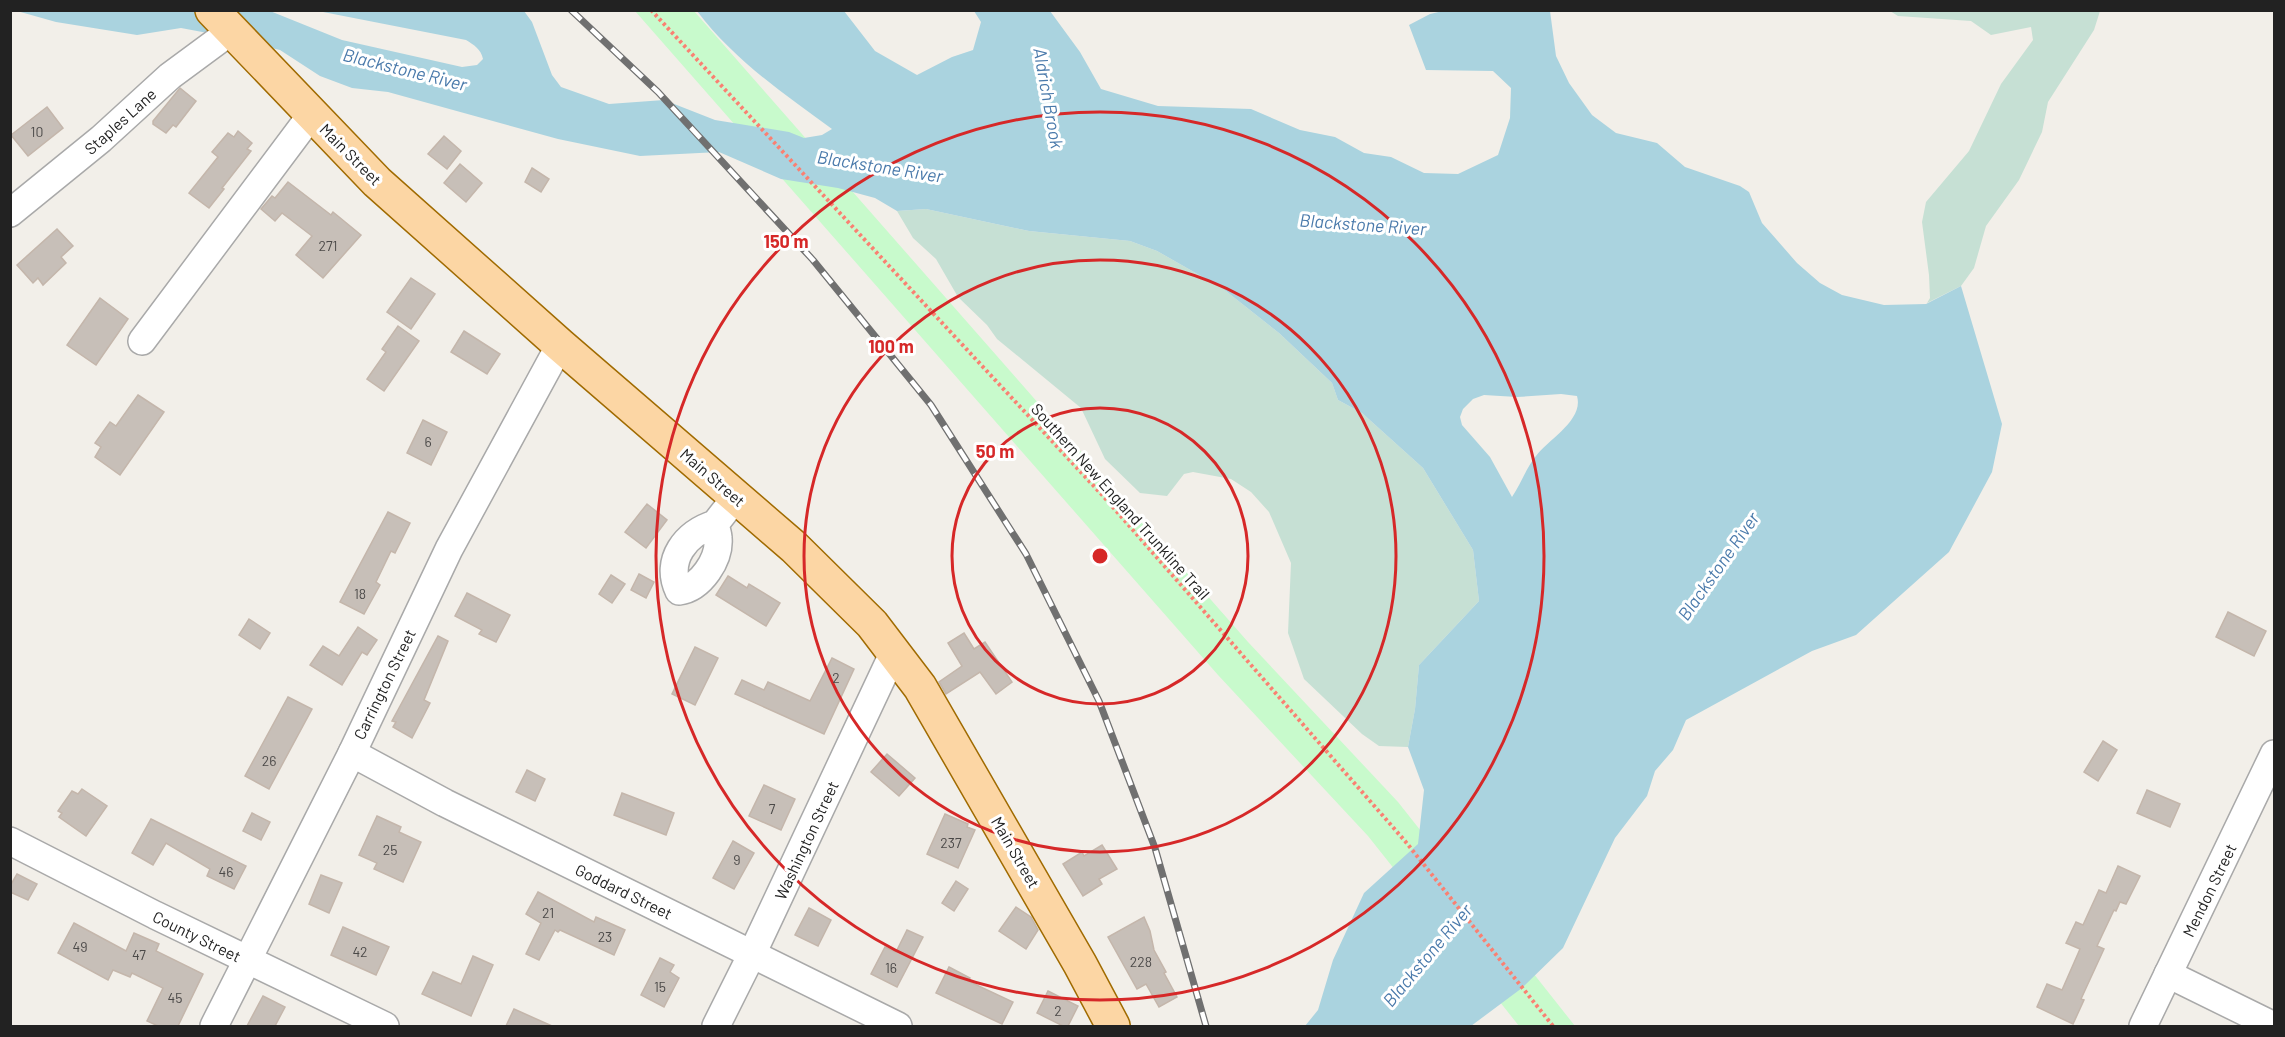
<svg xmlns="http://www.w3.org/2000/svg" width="2285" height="1037" font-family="Barlow,sans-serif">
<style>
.wetland{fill:#c6e0d4}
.park{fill:#c8facc}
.water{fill:#aad3df;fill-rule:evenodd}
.building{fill:#c7bfb8;stroke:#c4b6ab;stroke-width:1.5}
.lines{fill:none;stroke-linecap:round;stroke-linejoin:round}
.minor-casing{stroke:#a9a9a9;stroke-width:30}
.major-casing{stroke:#a06b00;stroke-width:36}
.path{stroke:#fa8072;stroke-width:4;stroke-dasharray:3 3;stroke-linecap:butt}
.minor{stroke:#fff;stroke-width:27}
.major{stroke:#fcd6a4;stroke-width:33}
.rail-casing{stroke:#707070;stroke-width:7}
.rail{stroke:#fff;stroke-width:4.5;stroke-dasharray:14;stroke-linecap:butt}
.ring{fill:none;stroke:#d62828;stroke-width:3}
.labels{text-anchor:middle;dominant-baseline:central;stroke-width:6;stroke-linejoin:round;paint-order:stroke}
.number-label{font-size:14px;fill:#4b4948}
.street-label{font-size:16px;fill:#222;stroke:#fff}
.water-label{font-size:18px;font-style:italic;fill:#4a7aab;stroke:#fff}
.centre{fill:#d62828;stroke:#fff;stroke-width:3}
.ring-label{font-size:18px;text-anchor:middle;font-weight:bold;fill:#d62828;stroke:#fff;stroke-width:6;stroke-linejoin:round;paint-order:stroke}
</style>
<rect width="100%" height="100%" fill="#f2efe9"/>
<g class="wetland">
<polygon points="1890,11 2100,11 2094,30 2048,102 2042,132 2019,180 1986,226 1974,268 1961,286 1927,303 1930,298 1929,275 1922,222 1926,202 1969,151 2001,84 2033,40 2031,27 1991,35 1971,21 1898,16"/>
<polygon points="926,209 1029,231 1130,241 1157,251 1222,288 1279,333 1332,383 1338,400 1362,413 1423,468 1473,550 1479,601 1419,665 1415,709 1408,747 1379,746 1362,734 1304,679 1288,633 1291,563 1269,512 1251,492 1231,479 1193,472 1184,474 1167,496 1140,493 1105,459 1081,408 997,339 987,325 958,297 936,259 913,238 897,211"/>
</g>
<polygon class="park" points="635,11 694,11 1248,642 1398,802 1575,1026 1519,1026 1368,836 1218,675"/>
<path class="water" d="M17,11H270L342,40L462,67L477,65L483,59C481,49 474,45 466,40L318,11H524L532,22L552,75L561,87L609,104L664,100L715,120L789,132L804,138L822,135L832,129C783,93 734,60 697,11H844L875,51L917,75L952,57L973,50L981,22L974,11H1050L1080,52L1101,89L1158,106L1251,109L1300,130L1335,137L1364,153L1391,157L1424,173L1458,174L1498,155L1510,118L1511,88L1493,71L1426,70L1409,25L1430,14L1443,11H1550L1556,56L1569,83L1592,115L1616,133L1657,143L1685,167L1740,186L1749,192L1762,223L1797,263L1820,283L1842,295L1884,305L1926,304L1961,286L2002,424L1992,472L1949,552L1856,635L1812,651L1686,720L1673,750L1655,771L1647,796L1615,838L1563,948L1522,988L1471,1026H1305L1318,1010L1333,960L1364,893L1418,844L1424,790L1408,747L1415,709L1419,665L1479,601L1473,550L1423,468L1362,413L1338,400L1332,383L1279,333L1222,288L1157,251L1130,241L1029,231L926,209L897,211L875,198L838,188L781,179L719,152L640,156L558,139L388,92L352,88L320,76L280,50L213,34L181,28L137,35L56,22ZM1561,394L1577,396C1584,420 1549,439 1536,456C1526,468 1521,484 1512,497L1490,457L1462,425L1460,417L1463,409L1473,399L1484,395L1517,397Z"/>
<g class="building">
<polygon points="180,88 196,101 176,127 173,125 166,133 153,124 153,121"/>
<polygon points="47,107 63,128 28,156 11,135"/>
<polygon points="238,131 252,143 247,149 251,151 222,188 224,189 209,208 189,193 218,157 212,152 228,133 234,137"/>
<polygon points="444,136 461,151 447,169 428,154"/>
<polygon points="460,164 482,183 466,202 444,183"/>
<polygon points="532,168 549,179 541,192 525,182"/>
<polygon points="288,182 331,215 333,212 361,235 323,278 296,255 312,236 282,213 275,221 261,209 272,196 275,198"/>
<polygon points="57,229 73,246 61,257 66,263 43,285 38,278 33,283 17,265"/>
<polygon points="411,278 435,294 411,329 387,312"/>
<polygon points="100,298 128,319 96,365 67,345"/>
<polygon points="398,326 419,341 384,391 367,379 386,352 382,349"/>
<polygon points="464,331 500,354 487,374 451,352"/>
<polygon points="138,395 164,412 120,475 95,457 101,447 95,443 110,422 116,426"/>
<polygon points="423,420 447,432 431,465 407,453"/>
<polygon points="647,504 667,520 646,548 625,532"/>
<polygon points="388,512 410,523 395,553 391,551 376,582 380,585 364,614 340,602"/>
<polygon points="639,574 654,582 646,598 631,590"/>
<polygon points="611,575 625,584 612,603 599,594"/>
<polygon points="728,576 747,588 749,584 780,603 766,626 716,595"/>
<polygon points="467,593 510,615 496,642 479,634 482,630 455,616"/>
<polygon points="2228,612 2266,631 2254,656 2216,637"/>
<polygon points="249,619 270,633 260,649 239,635"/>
<polygon points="358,627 377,640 367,655 362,652 342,685 310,665 323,646 339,656"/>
<polygon points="964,633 974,649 985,642 1012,682 996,694 980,672 946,694 939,682 962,666 948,643"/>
<polygon points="438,636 448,641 424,700 430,703 412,738 393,727 396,722 392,721"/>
<polygon points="695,647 718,658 695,705 672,694"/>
<polygon points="832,658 854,669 824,734 735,694 742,680 764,690 768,682 810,701"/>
<polygon points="288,697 312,709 269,789 245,776"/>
<polygon points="2103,741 2117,750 2098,781 2084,772"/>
<polygon points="887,754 915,778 899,796 871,772"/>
<polygon points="527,770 545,779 535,801 516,792"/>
<polygon points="764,785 795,799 781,830 749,816"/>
<polygon points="82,789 107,806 86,836 59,817 62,813 58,811 72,791 78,794"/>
<polygon points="2147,790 2180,804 2170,827 2137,813"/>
<polygon points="622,793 674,813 666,835 614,815"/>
<polygon points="252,813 270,822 261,840 243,831"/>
<polygon points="945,814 968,824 967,827 975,830 958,868 927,854"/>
<polygon points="377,816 401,827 399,832 421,842 403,882 374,869 377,863 359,855"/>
<polygon points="151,819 246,866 234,889 207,876 210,869 166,843 153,865 132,853"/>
<polygon points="733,841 754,853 734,889 713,878"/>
<polygon points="1102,845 1117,869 1099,879 1102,884 1083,896 1063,864 1082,852 1084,856"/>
<polygon points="2118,866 2140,876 2126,904 2120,902 2116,911 2114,910 2097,946 2104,949 2081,999 2084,1000 2073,1024 2037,1007 2047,984 2062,990 2080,949 2066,943 2076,922 2083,925 2099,890 2106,893"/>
<polygon points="17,874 37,884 28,900 10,892 10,886"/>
<polygon points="321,875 342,883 329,913 309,904"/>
<polygon points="956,881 968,889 954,911 942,903"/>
<polygon points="538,892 594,922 596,917 625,930 614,955 560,930 558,932 555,930 539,960 526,954 541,923 526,914"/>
<polygon points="1016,907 1031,917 1038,930 1026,949 999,931"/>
<polygon points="809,908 831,920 818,946 795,935"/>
<polygon points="1144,917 1150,931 1154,950 1166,972 1164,973 1177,997 1159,1007 1146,984 1137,989 1108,937"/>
<polygon points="74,923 126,951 134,933 159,944 156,951 203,974 178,1026 158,1026 147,1021 163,988 132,973 130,977 113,970 108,980 58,953"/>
<polygon points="343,927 389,947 376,975 331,955"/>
<polygon points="907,930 923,937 897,987 871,974 885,947 896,952"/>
<polygon points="473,956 493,965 471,1016 422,994 433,972 461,984"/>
<polygon points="660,958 674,965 670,972 679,978 664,1007 641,995"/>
<polygon points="949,967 970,978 968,981 1013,1002 1002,1024 936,993"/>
<polygon points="1048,991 1078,1006 1068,1026 1063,1026 1037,1013"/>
<polygon points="263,996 285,1007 275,1026 247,1026"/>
<polygon points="514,1009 552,1026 506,1026"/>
</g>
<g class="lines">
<g class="minor-casing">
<g id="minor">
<polyline points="10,213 101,139 170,76 231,31"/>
<polyline points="142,341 312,114"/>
<path d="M715,524C686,533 664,560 679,591C701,588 720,559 718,538C718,534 716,529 715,524L736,497"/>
<polyline points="352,753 445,803 898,1026"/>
<polyline points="10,841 155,915 385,1026"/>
<polyline points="2168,974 2274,1026"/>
<polyline points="214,1026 352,753 449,549 560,345"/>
<polyline points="716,1026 752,954 894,652"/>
<polyline points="2143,1026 2274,754"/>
</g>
</g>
<g class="major-casing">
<polyline id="major" points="212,10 377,182 560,345 794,547 872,624 920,687 1080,964 1113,1026"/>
</g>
<polyline class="path" points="651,10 1104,497 1405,841 1553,1026"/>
<use href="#minor" class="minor"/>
<use href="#major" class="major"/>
<g class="rail-casing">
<polyline id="rail" points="571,10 658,92 813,260 931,405 1026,554 1099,701 1155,848 1206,1026"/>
</g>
<use href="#rail" class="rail"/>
</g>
<g class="ring">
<circle cx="1100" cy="556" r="148"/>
<circle cx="1100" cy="556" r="296"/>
<circle cx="1100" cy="556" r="444"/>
</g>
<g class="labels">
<g class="number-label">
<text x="37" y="131">10</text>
<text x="328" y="245">271</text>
<text x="428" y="441">6</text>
<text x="360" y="593">18</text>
<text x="836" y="677">2</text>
<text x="269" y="760">26</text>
<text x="772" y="808">7</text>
<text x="951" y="842">237</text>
<text x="390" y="849">25</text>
<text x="737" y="859">9</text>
<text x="226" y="871">46</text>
<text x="548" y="912">21</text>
<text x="605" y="936">23</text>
<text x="80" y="946">49</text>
<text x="360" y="951">42</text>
<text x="139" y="954">47</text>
<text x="1141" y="961">228</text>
<text x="891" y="967">16</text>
<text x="660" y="986">15</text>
<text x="175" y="997">45</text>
<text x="1058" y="1010">2</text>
</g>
<g class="street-label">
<text transform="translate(120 121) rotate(-42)">Staples Lane</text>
<text transform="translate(351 154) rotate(45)">Main Street</text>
<text transform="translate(713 477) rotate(41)">Main Street</text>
<text transform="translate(1121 501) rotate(48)">Southern New England Trunkline Trail</text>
<text transform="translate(384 684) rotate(-64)">Carrington Street</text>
<text transform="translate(806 840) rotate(-65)">Washington Street</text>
<text transform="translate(1016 852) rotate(60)">Main Street</text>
<text transform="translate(2209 890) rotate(-64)">Mendon Street</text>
<text transform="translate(624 891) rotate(26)">Goddard Street</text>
<text transform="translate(197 936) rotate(26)">County Street</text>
</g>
<g class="water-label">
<text transform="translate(405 69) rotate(14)">Blackstone River</text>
<text transform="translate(1049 98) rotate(80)">Aldrich Brook</text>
<text transform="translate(880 166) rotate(9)">Blackstone River</text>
<text transform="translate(1363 224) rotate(4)">Blackstone River</text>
<text transform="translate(1718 566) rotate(-55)">Blackstone River</text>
<text transform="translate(1427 955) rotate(-50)">Blackstone River</text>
</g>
</g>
<circle cx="1100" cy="556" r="9" class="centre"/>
<g class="ring-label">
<text x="786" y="248">150 m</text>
<text x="891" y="353">100 m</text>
<text x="995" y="458">50 m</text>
</g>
<rect width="2285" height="1037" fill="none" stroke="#222222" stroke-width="24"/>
</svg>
